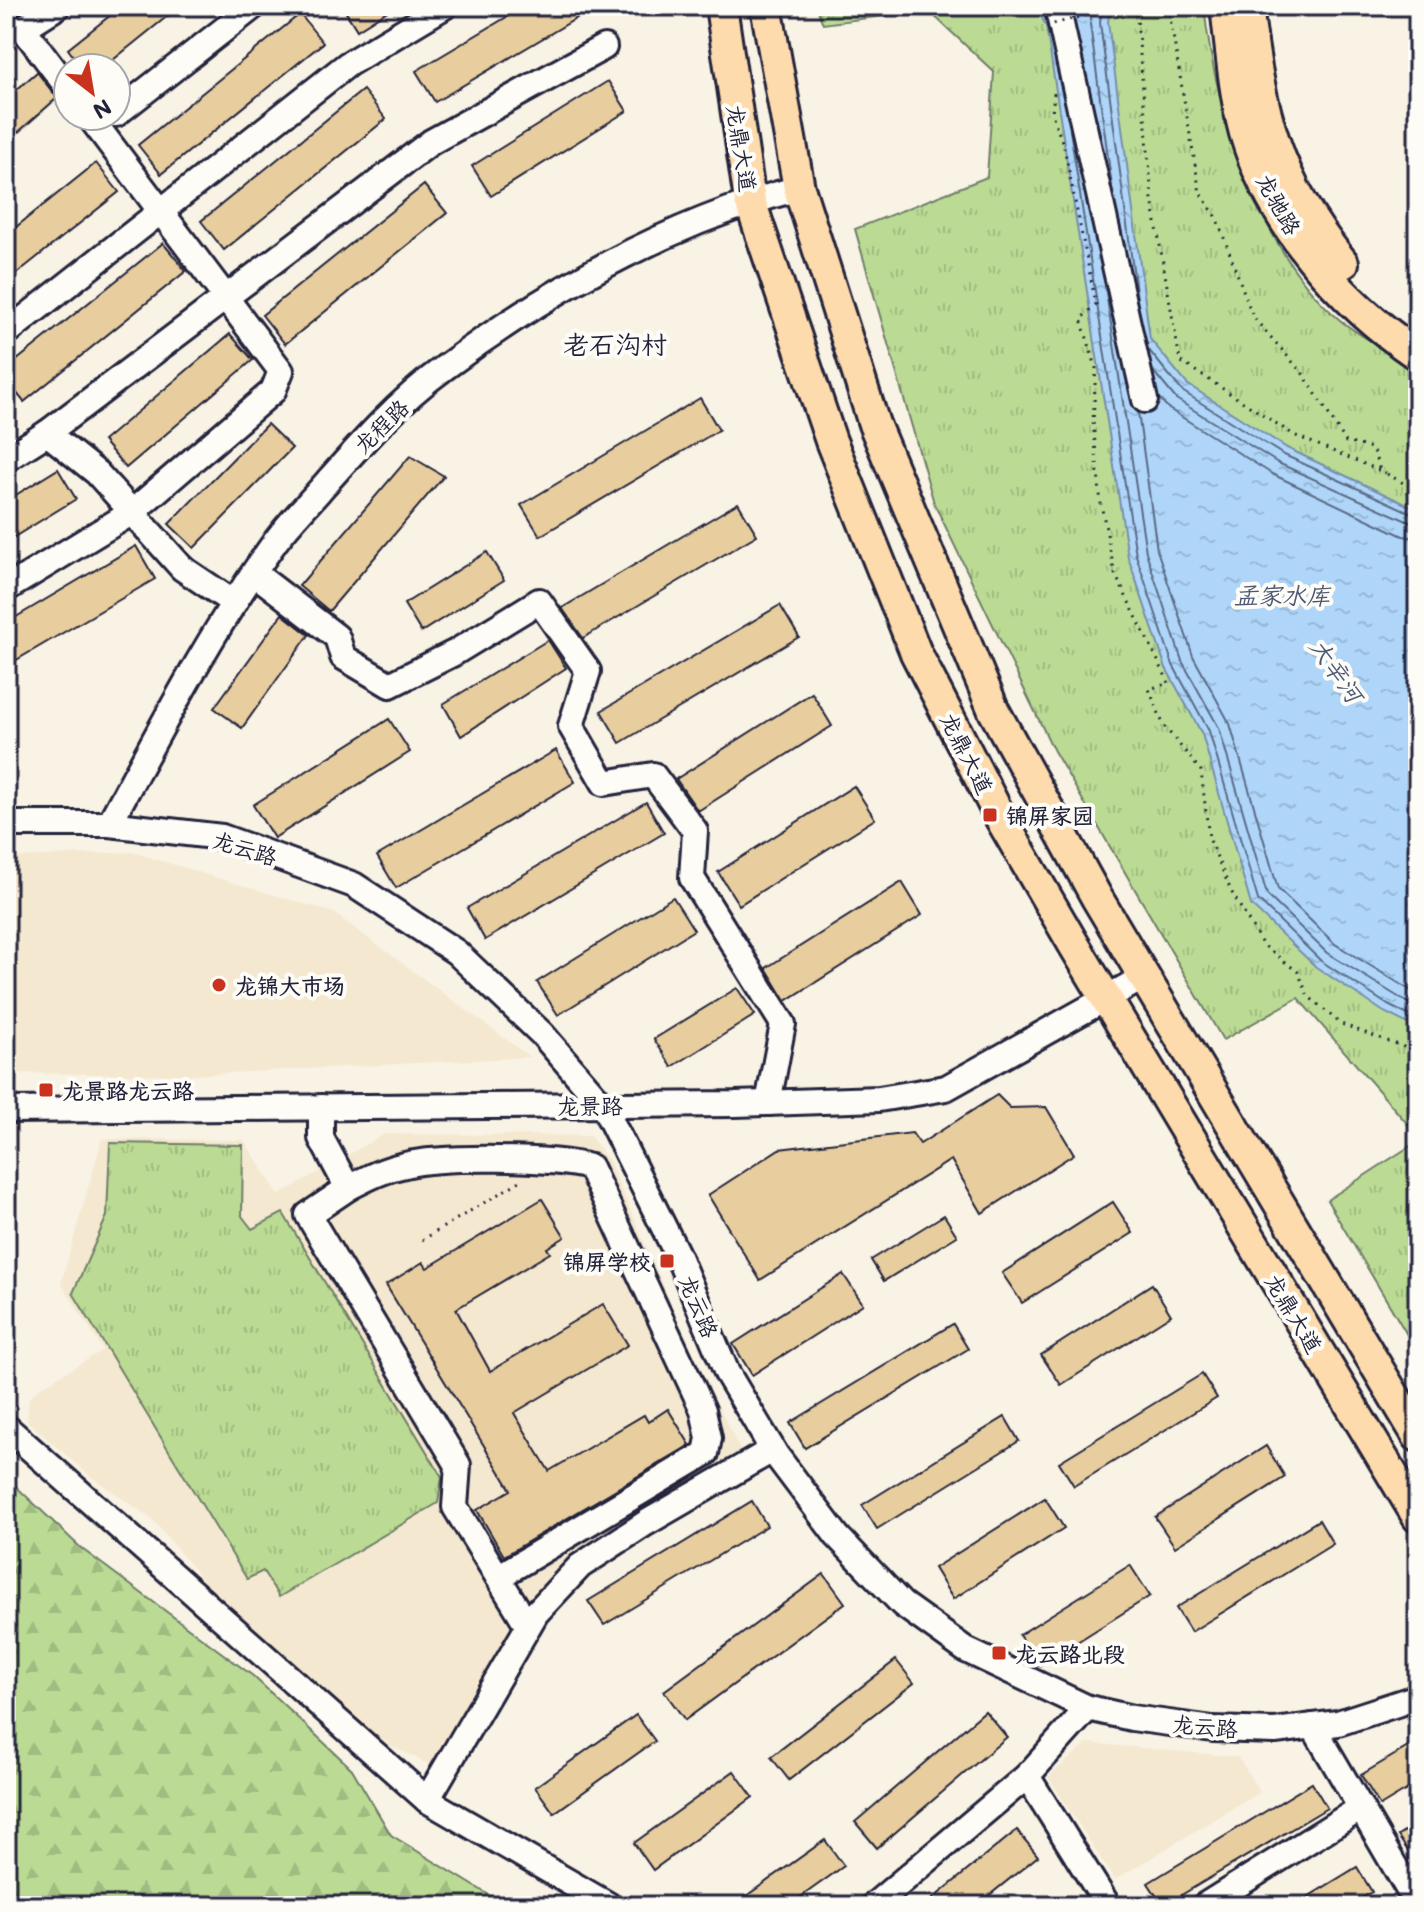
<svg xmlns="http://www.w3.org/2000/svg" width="1424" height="1912" font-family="Mali,'LXGW WenKai TC',sans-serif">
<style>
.built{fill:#f4e8d0}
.grass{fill:url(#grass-tufts);stroke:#6e7e68;stroke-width:2}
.forest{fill:url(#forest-firs);stroke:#6e7e68;stroke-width:2}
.water{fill:url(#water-ripples);stroke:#778ead;stroke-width:2}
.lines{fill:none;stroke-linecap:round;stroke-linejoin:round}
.shore{stroke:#5a6a87;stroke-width:2}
.building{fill:#e8ce9e;stroke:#22223b;stroke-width:2}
.minor-casing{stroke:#22223b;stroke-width:30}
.major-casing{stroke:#22223b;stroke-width:36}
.path{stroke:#22223b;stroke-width:3;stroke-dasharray:2 6;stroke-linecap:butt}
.minor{stroke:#fdfcf7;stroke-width:24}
.major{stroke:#fedbac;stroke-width:30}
.path-bridge{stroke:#22223b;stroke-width:3;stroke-dasharray:2 6;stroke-linecap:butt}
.poi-dot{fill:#c8321e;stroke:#fdfcf7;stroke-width:3}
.labels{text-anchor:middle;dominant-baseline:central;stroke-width:8;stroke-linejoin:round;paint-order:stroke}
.street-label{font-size:22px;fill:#22223b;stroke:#fdfcf7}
.poi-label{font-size:22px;font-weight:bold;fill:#22223b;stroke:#fdfcf7;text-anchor:start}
.water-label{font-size:24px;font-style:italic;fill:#4c5874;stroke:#fdfcf7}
.quarter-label{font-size:26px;fill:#22223b;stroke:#fdfcf7}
</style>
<defs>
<pattern id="grass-tufts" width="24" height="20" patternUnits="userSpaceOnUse" patternTransform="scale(2)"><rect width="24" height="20" fill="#bbdb94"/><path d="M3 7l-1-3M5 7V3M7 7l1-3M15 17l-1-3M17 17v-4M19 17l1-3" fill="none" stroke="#a0bc80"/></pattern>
<pattern id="forest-firs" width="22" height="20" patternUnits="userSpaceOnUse" patternTransform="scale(2)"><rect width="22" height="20" fill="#bbdb94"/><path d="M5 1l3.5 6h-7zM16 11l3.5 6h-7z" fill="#a0bc80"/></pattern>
<pattern id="water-ripples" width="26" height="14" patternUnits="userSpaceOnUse" patternTransform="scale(2)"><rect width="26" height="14" fill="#afd6f9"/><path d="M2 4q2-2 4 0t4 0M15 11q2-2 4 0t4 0" fill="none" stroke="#96b7d6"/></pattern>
</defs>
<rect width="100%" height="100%" fill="#f9f3e5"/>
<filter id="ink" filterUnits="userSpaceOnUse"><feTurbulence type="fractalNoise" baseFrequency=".0125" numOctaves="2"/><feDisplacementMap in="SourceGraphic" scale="16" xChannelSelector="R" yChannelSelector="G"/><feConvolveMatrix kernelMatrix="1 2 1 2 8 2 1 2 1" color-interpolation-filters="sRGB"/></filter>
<g filter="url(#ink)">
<g class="built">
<polygon points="132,852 334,913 530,1057 192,1075 6,1073 6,858"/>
<polygon points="384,1134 590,1136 609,1161 689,1344 741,1452 561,1568 532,1600 431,1765 391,1746 317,1692 211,1590 152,1519 90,1476 27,1421 29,1398 39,1388 103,1350 61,1283 102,1139 244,1140 279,1195"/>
<polygon points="1088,1743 1238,1757 1260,1792 1115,1880 1048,1777"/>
</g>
<g class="grass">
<path d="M816,6H1204C1215,109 1258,251 1340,320C1363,339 1393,353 1418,369V1136L1298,998L1223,1040L1054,751L934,503L855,229L987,177L994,72L928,10L823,24Z"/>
<polygon points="1418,1141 1418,1353 1327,1200"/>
<polygon points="110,1143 243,1145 242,1216 252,1229 283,1213 442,1477 438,1503 279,1597 263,1571 247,1579 73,1293 107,1216"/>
</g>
<polygon class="forest" points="6,1477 82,1549 253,1676 352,1769 391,1835 507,1906 6,1906"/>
<polygon class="water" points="1036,6 1110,6 1108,22 1150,339 1187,384 1287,448 1418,510 1418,1029 1384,1012 1316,967 1251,905 1202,734 1166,668 1128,557 1046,26"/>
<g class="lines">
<g class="shore">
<polyline points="1092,6 1090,24 1112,187"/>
<polyline points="1102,6 1100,23 1137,299"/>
<polyline points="1070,130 1136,555 1173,665 1209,731 1258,900 1321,961 1388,1005 1418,1020"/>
<polyline points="1106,292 1146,552 1182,661 1219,728 1267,895 1327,953 1418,1009"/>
<polyline points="1148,349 1182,391 1282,454 1418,516"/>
<polyline points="1153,371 1176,399 1278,463 1418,526"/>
<polyline points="1159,398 1169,409 1272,474 1403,536 1418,538"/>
<polyline points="1138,412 1157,550 1193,656 1230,724 1278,889 1335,944 1418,995"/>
</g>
</g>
<g class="building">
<polygon points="122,6 180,6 103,68 82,68 68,49"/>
<polygon points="342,6 395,6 357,30"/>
<polygon points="525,6 597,6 435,102 416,71"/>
<polygon points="300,14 323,43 161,174 138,145"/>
<polygon points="37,72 57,98 6,143 6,99"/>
<polygon points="608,81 627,111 491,196 472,166"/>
<polygon points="363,90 386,119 224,250 201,221"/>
<polygon points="96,163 119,192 6,282 6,235"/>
<polygon points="424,185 447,213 285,344 262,315"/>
<polygon points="163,243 186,271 24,402 6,380 6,369"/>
<polygon points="230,334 253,360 126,468 103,441"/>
<polygon points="700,398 719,430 540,536 521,505"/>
<polygon points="267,424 292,448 194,548 169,524"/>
<polygon points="410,456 444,476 329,611 299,586"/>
<polygon points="58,469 76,499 6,542 6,501"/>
<polygon points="738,503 757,535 583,638 562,608"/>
<polygon points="136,546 155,579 6,666 6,623"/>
<polygon points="487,552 504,580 421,632 404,604"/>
<polygon points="780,605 799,637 620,743 601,711"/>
<polygon points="282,614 309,635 242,728 214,708"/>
<polygon points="548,640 566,668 461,736 443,704"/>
<polygon points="812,693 832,726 698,811 676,779"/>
<polygon points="389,719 410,752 274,838 253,805"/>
<polygon points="556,750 575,782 396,888 377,856"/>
<polygon points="854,786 875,819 739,905 718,872"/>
<polygon points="646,802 664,833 485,940 467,908"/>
<polygon points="902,882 922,915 786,1001 766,968"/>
<polygon points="673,897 694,930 558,1015 537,982"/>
<polygon points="737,988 755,1015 672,1067 654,1039"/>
<polygon points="997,1095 1010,1108 1046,1107 1074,1154 982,1213 951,1160 760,1280 708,1195 779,1149 912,1133 920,1144"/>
<polygon points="542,1199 565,1237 547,1248 550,1253 456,1309 490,1371 603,1304 628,1345 514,1413 549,1471 644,1415 648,1422 668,1409 690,1445 504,1556 477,1510 511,1490 386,1285 423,1262 427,1268"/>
<polygon points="1113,1202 1133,1233 1022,1303 1002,1273"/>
<polygon points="944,1215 957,1236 884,1281 871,1260"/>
<polygon points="843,1274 863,1304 752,1375 733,1344"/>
<polygon points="1152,1284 1171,1315 1061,1385 1041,1355"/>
<polygon points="953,1324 968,1349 805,1448 790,1423"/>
<polygon points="1202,1374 1217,1398 1074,1486 1059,1462"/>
<polygon points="1005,1417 1019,1441 877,1529 862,1505"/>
<polygon points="1266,1446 1285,1477 1175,1547 1155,1517"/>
<polygon points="1045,1498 1064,1528 953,1599 934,1568"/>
<polygon points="752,1501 767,1526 604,1625 588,1601"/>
<polygon points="1319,1520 1333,1544 1191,1632 1176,1608"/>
<polygon points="1130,1565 1150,1596 1039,1666 1019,1635"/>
<polygon points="824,1574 845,1603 685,1720 664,1691"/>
<polygon points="896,1660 914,1683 789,1780 771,1757"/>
<polygon points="985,1711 1007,1737 877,1848 855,1822"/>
<polygon points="636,1715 655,1741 554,1813 535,1787"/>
<polygon points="1418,1741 1418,1783 1380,1806 1361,1775"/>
<polygon points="734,1771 753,1797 653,1870 634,1843"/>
<polygon points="1312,1783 1327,1808 1163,1906 1148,1883"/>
<polygon points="1418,1823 1418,1866 1398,1836"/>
<polygon points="1017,1830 1038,1856 976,1906 924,1906"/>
<polygon points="825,1840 844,1866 788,1906 732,1906"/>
<polygon points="1357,1867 1372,1892 1348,1906 1293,1906"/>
</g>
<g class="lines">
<g class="minor-casing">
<g id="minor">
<polyline points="58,6 23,28 68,88"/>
<polyline points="1057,6 1145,400"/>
<polyline points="116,114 254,6"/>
<polyline points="6,333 348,64 445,6"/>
<polyline points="47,433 97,473 182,568 234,603"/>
<polyline points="6,459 47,433 431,142 604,47"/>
<polyline points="254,573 337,637 343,657 390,685 454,653 539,601 588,671 571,726 604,783 653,775 695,831 692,878 783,1024 768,1103"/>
<polyline points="6,589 131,513 273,391 281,371 89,116"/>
<polyline points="6,824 109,824 222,837 354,885 456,952 542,1034 603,1105 677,1254 727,1373 776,1455 837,1536 902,1604 966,1650 1088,1708 1132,1718 1213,1729 1275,1731 1338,1723 1418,1697"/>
<path d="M109,824C161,728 211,631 275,542C288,524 304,508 319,491C357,448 397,402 444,368C549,290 671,222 799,188"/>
<polyline points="321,1107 321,1138 348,1188 308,1215 458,1465 455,1507 528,1626"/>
<polyline points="6,1110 735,1104 879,1099 946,1088 1144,977"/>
<path d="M348,1188C367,1178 385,1169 405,1165C441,1156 554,1157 590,1167L703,1410L709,1438L706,1453L498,1577"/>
<polyline points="6,1427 427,1800 610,1906"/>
<polyline points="1313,1726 1418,1906"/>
<polyline points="1027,1776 1108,1906"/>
<polyline points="427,1800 536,1613 580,1566 646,1523 772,1450"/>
<polyline points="873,1906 1027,1776 1088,1708"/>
<polyline points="1204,1906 1361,1808"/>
</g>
</g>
<g class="major-casing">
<g id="major">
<polyline points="721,6 750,201 831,441 916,653 1001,819 1074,945 1418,1517"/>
<polyline points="766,6 799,188 874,424 994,711 1097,898 1418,1436"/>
<path d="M1226,6C1231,48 1234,92 1245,133C1272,225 1340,302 1418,355"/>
<path d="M1247,6C1260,110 1275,180 1343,263"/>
</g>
</g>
<g class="path">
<polyline points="1136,6 1152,199 1180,361 1294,435 1386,473"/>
<polyline points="1168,6 1200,193 1216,216 1253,317 1304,375 1346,442 1372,448 1380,470"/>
<polyline points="1054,93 1052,114 1064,147 1096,304 1081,319 1096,367 1093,422 1101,504 1115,574 1169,683 1149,689 1164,726 1201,771 1209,838 1231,891 1262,944 1298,972 1308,996 1341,1024 1418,1052"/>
<polyline points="1387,474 1418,491"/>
<polyline points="422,1240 520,1181"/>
</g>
<use href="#minor" class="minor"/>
<use href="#major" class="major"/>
<polyline class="path-bridge" points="1046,26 1121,6"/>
</g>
</g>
<g class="poi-dot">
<rect x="982" y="807" width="16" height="16" rx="4"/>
<circle cx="219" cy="985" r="8"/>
<rect x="38" y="1082" width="16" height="16" rx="4"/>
<rect x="659" y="1253" width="16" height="16" rx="4"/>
<rect x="991" y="1645" width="16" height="16" rx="4"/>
</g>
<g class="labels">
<g class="street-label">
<text transform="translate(742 148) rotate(81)">龙鼎大道</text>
<text transform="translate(1279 204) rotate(61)">龙驰路</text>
<text transform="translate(381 426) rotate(-44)">龙程路</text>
<text transform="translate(967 753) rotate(63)">龙鼎大道</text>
<text transform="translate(245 848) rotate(17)">龙云路</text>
<text x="590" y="1105">龙景路</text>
<text transform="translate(699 1306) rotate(67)">龙云路</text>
<text transform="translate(1294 1313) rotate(59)">龙鼎大道</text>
<text transform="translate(1205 1726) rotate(5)">龙云路</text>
</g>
<g class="poi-label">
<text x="1006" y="815">锦屏家园</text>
<text x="235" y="985">龙锦大市场</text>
<text x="62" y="1090">龙景路龙云路</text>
<text x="651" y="1261" text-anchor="end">锦屏学校</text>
<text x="1015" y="1653">龙云路北段</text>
</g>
<g class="water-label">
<text x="1282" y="594">孟家水库</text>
<text transform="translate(1337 670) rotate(55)">大辛河</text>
</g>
<g class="quarter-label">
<text x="615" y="344">老石沟村</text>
</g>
</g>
<rect width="1424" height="1912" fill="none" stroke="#fdfcf7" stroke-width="32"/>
<rect x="16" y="16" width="1392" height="1880" fill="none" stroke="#22223b" stroke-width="3" filter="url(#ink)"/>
<g transform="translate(92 92) rotate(149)"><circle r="38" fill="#fdfcf7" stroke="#a5a5ac" stroke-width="2"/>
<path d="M0-6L14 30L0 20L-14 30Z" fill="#c8321e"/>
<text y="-12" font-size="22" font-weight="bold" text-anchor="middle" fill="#22223b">N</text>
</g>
</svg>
